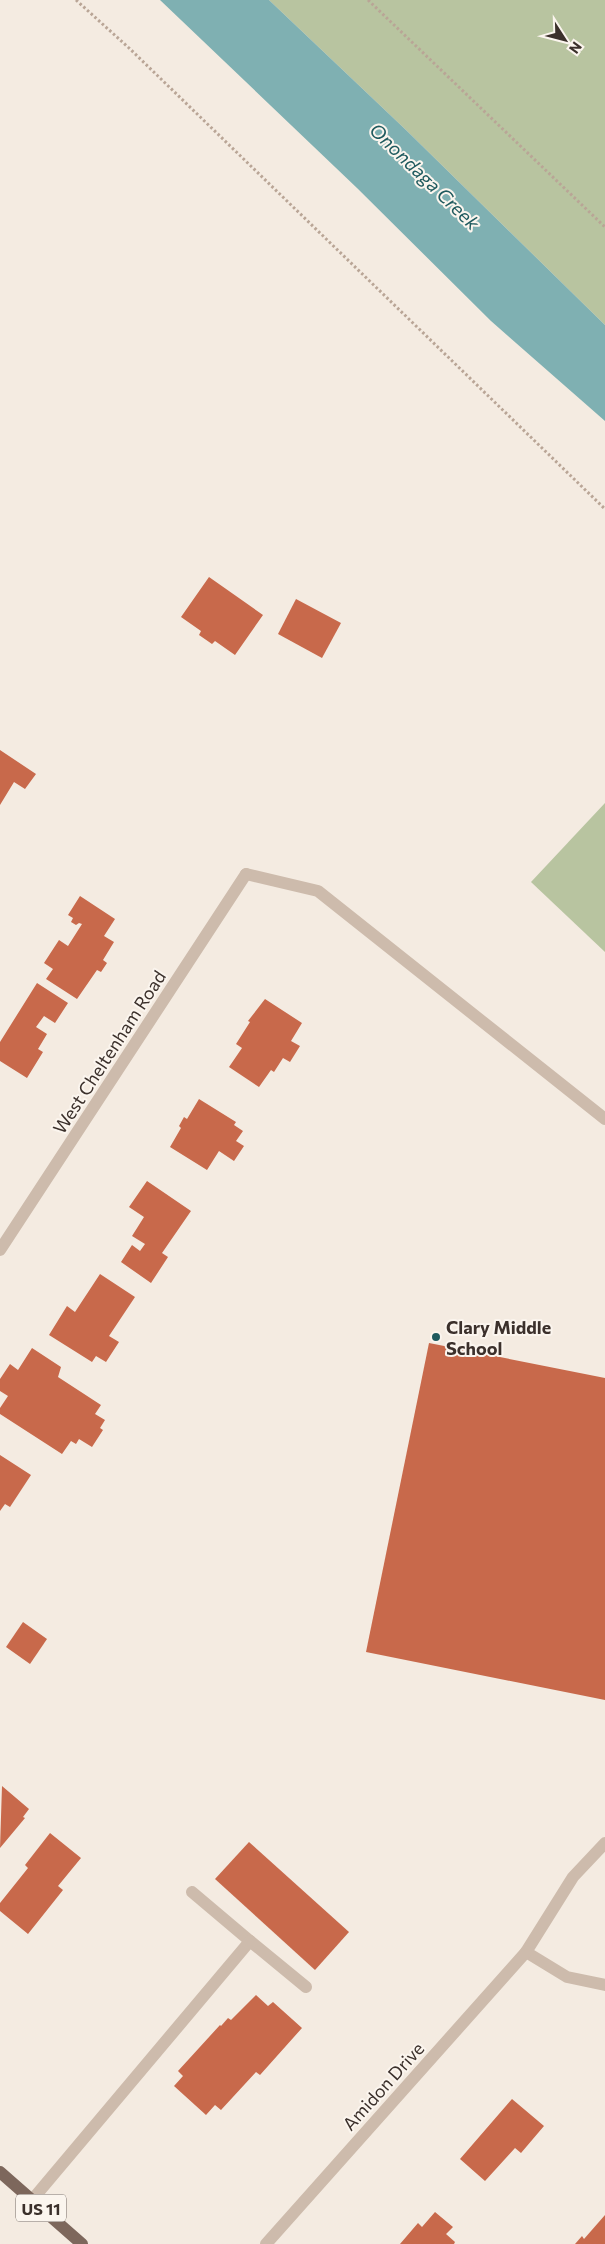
<svg xmlns="http://www.w3.org/2000/svg" width="605" height="2244" font-family="Commissioner,sans-serif">
<style>
.green{fill:#b8c4a0}
.water{fill:#7fb0b2}
.building{fill:#c8694b}
.lines{fill:none;stroke-linecap:round;stroke-linejoin:round}
.path{stroke:#b9a596;stroke-width:3;stroke-dasharray:2.5 2.5;stroke-linecap:butt}
.lane{stroke:#cdbbac;stroke-width:12}
.street{stroke:#cdbbac;stroke-width:12}
.primary{stroke:#7d675c;stroke-width:12}
.poi-dot{fill:#1f5a5e;stroke:#fbf5ee;stroke-width:2}
.labels{text-anchor:middle;dominant-baseline:central;stroke-width:4;stroke-linejoin:round;paint-order:stroke}
.shield{fill:#fbf5ee;stroke:#756b66;stroke-width:1}
.shield-label{font-size:16px;font-weight:bold;fill:#3b302b}
.street-label{font-size:18px;fill:#3b302b;stroke:#fbf5ee}
.poi-label{font-size:18px;font-weight:bold;fill:#3b302b;stroke:#fbf5ee;text-anchor:start}
.water-label{font-size:19px;font-style:italic;fill:#1f5a5e;stroke:#fbf5ee}
</style>
<rect width="100%" height="100%" fill="#f4ebe1"/>
<g class="green">
<polygon points="269,0 605,0 605,325 406,130"/>
<polygon points="605,803 605,952 531,882"/>
</g>
<polygon class="water" points="160,0 269,0 406,130 605,325 605,421 491,321 357,188"/>
<g class="building">
<polygon points="209,577 263,615 235,655 215,641 212,644 199,635 201,631 181,617"/>
<polygon points="296,599 341,623 322,658 278,634"/>
<polygon points="0,750 36,774 25,789 14,782 0,805"/>
<polygon points="80,896 115,919 104,936 114,942 103,960 107,963 101,972 97,970 77,999 46,979 53,969 44,963 59,940 68,946 82,924 79,923 76,925 71,922 73,918 68,915"/>
<polygon points="37,983 68,1003 55,1023 44,1016 36,1027 47,1034 38,1049 43,1052 27,1078 0,1061 0,1042"/>
<polygon points="265,999 302,1023 291,1041 300,1046 290,1062 283,1058 274,1072 271,1070 259,1087 229,1067 242,1048 236,1044 250,1022 248,1021"/>
<polygon points="199,1099 236,1122 234,1125 243,1131 236,1141 244,1146 234,1161 219,1151 207,1170 170,1147 181,1128 179,1126 184,1117 187,1119"/>
<polygon points="147,1181 191,1211 162,1253 168,1257 151,1283 121,1262 132,1245 140,1251 145,1244 132,1236 144,1217 129,1207"/>
<polygon points="100,1274 135,1297 109,1336 119,1342 106,1362 96,1356 92,1362 49,1335 67,1306 75,1312"/>
<polygon points="429,1343 605,1378 605,1700 366,1652"/>
<polygon points="32,1348 61,1367 58,1377 101,1405 95,1414 105,1420 100,1428 103,1430 92,1447 79,1439 76,1444 71,1441 62,1454 0,1414 0,1408 8,1396 0,1391 0,1379 10,1364 18,1370"/>
<polygon points="0,1455 31,1475 10,1507 5,1504 0,1511"/>
<polygon points="23,1622 47,1639 30,1664 6,1647"/>
<polygon points="2,1786 29,1809 23,1817 25,1818 0,1848"/>
<polygon points="50,1833 81,1858 58,1886 63,1890 28,1934 0,1911 0,1903 28,1868 25,1865"/>
<polygon points="249,1842 349,1932 315,1970 215,1879"/>
<polygon points="256,1995 268,2006 273,2002 302,2028 260,2075 256,2072 221,2110 215,2105 206,2115 174,2086 183,2076 178,2071 220,2025 221,2026 228,2018 231,2020"/>
<polygon points="512,2099 544,2126 521,2153 515,2148 485,2181 460,2159"/>
<polygon points="435,2212 453,2227 446,2234 455,2242 454,2244 400,2244 418,2223 422,2227"/>
<polygon points="605,2215 605,2244 575,2244 582,2236 584,2239"/>
</g>
<g class="lines">
<g class="path">
<polyline points="76,0 129,48 605,509"/>
<polyline points="368,0 605,227"/>
</g>
<g class="lane">
<polyline points="246,874 318,891 605,1119"/>
<polyline points="605,1843 573,1877 526,1952 567,1977 605,1985"/>
<polyline points="192,1892 250,1941"/>
<polyline points="32,2200 250,1941 306,1987"/>
</g>
<g class="street">
<polyline points="0,1250 246,874"/>
<polyline points="266,2244 526,1952"/>
</g>
<polyline class="primary" points="0,2172 82,2244"/>
</g>
<circle class="poi-dot" cx="436" cy="1337" r="5"/>
<g class="labels">
<rect class="shield" x="16" y="2194.5" width="50" height="27" rx="4"/>
<g class="shield-label">
<text x="41" y="2208">US 11</text>
</g>
<g class="street-label">
<text transform="translate(109 1052) rotate(-57)">West Cheltenham Road</text>
<text transform="translate(383 2086) rotate(-48)">Amidon Drive</text>
</g>
<g class="poi-label">
<text x="446" y="1327">Clary Middle<tspan x="446" dy="21">School</tspan></text>
</g>
<g class="water-label">
<text transform="translate(425 176) rotate(44)">Onondaga Creek</text>
</g>
</g>
<g transform="translate(565 40) rotate(126)" stroke="#fbf5ee" stroke-width="4" paint-order="stroke">
<path d="M0-4L9 19L0 12L-9 19Z" fill="#3b302b"/>
<text y="-8" font-size="14" font-weight="bold" text-anchor="middle" fill="#3b302b">N</text>
</g>
</svg>
